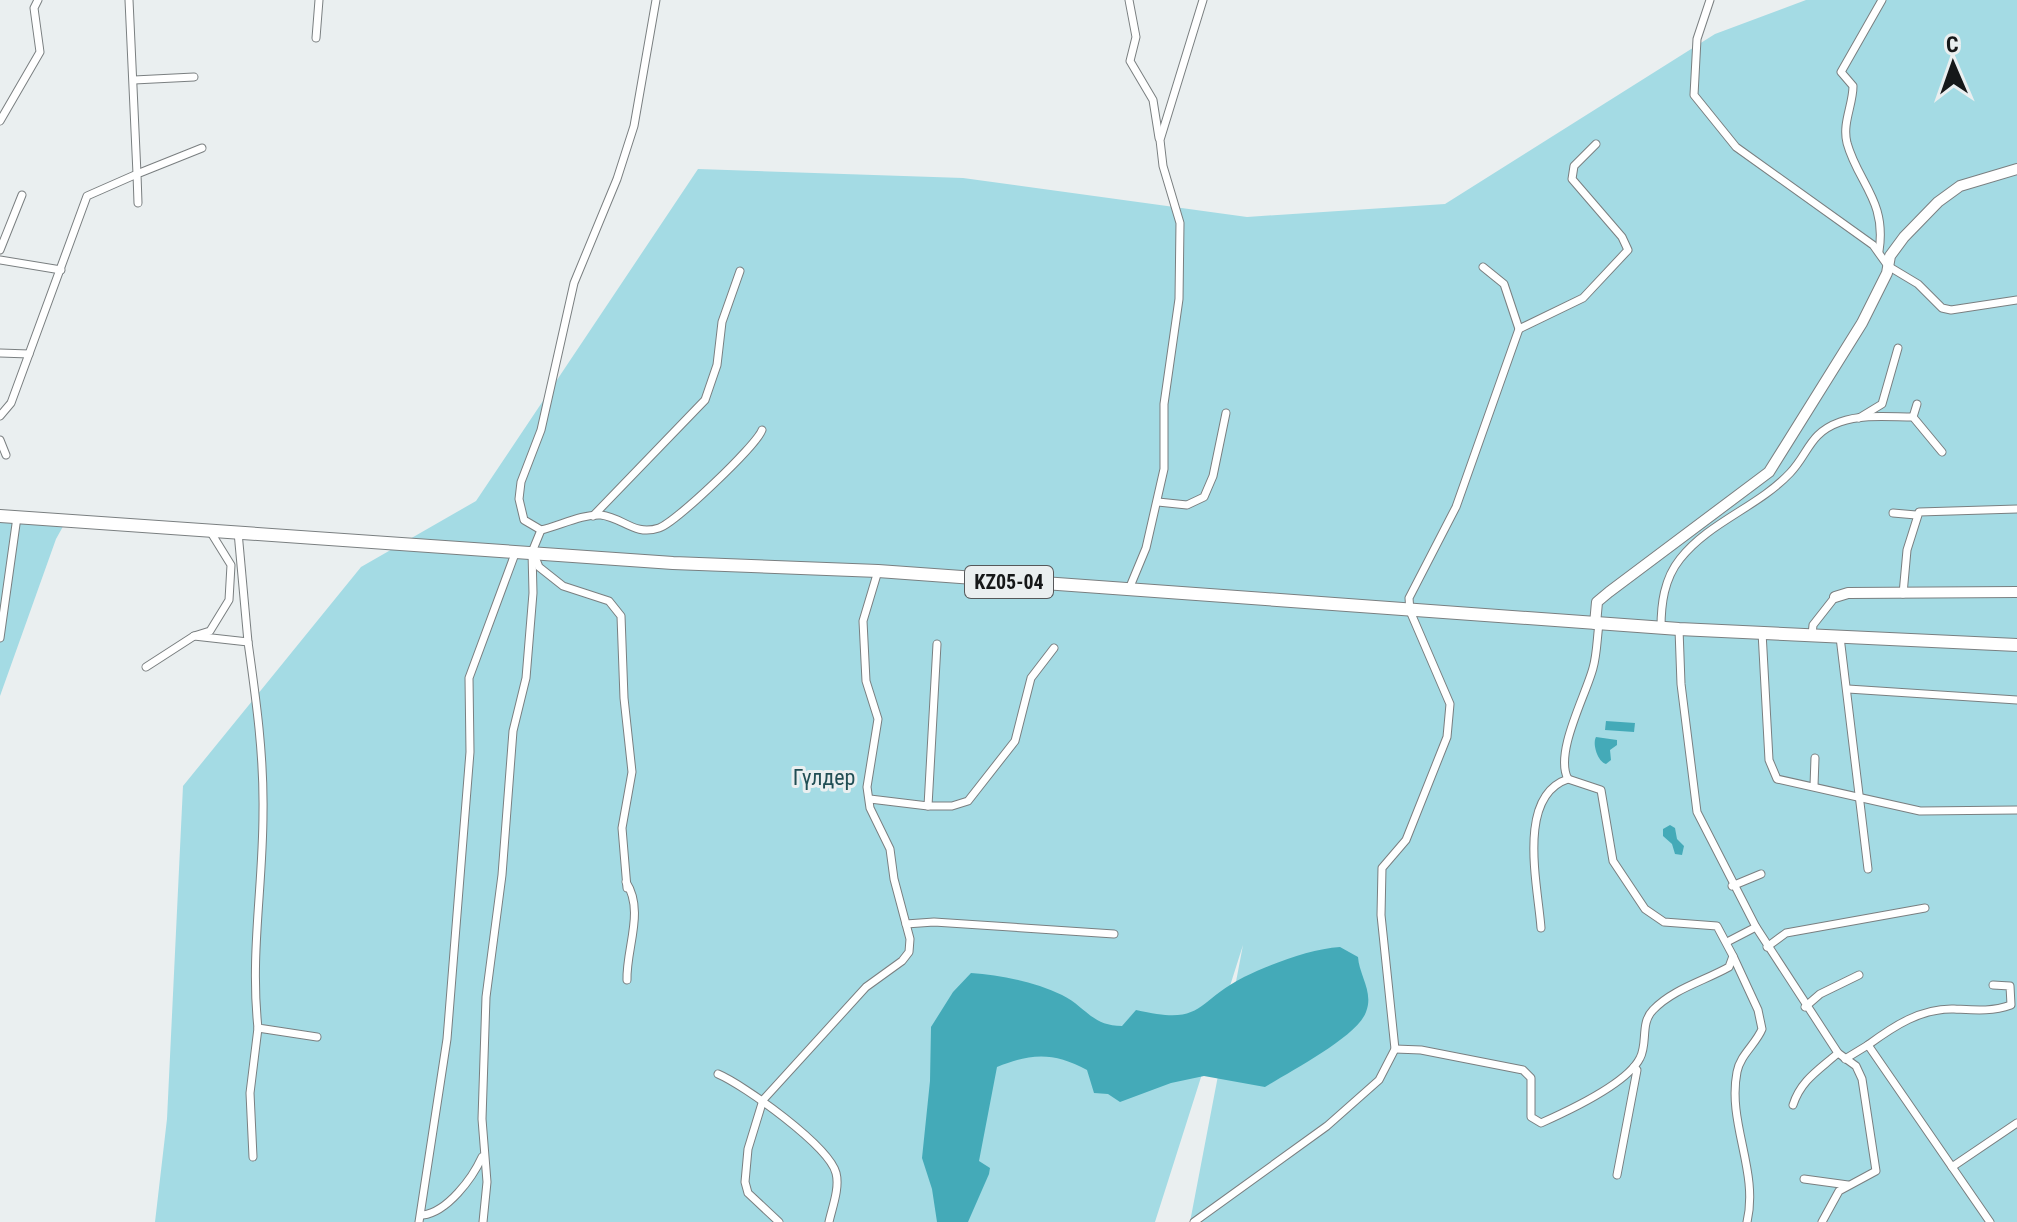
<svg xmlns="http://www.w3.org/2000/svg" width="2017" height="1222" font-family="'Roboto Condensed',sans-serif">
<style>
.green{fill:#a4dbe4}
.water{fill:#44aab8}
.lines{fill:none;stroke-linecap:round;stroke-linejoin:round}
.street-casing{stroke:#7a7f80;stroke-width:9}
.secondary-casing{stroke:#7a7f80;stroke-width:12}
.primary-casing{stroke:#7a7f80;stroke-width:14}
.street{stroke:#fff;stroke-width:7}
.secondary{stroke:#fff;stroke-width:10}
.primary{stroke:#fff;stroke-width:12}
.labels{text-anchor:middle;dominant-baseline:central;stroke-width:6;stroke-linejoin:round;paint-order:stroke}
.shield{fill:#eaeff0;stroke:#56585a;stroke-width:2}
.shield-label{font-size:20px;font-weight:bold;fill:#161819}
.park-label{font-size:22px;fill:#214e54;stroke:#eaeff0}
</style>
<rect width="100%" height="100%" fill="#eaeff0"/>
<g class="green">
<polygon points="1806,0 2017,0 2017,1222 1190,1222 1243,945 1155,1222 155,1222 167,1119 183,786 361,567 476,501 698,169 963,178 1247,217 1445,204 1715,34"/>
<polygon points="0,516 66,521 56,539 0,696"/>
</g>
<g class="water">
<polygon points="1606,721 1635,723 1634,732 1605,730"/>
<path d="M1596,737L1617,740V745L1610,750L1611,760L1606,764C1598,762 1592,744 1596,737Z"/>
<polygon points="1670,825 1675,828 1677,839 1684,846 1682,855 1675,854 1672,844 1663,836 1663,829"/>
<path d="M1340,947L1358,957C1359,975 1374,992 1366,1012C1357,1037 1289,1072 1265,1087L1204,1076L1171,1083L1120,1102L1108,1094L1094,1093L1087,1070C1054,1052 1031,1053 997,1067L979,1161L990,1168L989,1174L968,1222H937L932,1189L922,1158L930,1081L931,1027L953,992L971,973C1001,975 1035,982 1062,995C1086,1007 1092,1026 1122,1026L1136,1010C1205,1026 1193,1003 1244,977C1271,964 1310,949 1340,947Z"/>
</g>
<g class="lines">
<g class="street-casing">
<g id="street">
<path d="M656,0L634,126L617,179L574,283L541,430L521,482L519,499L524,520L541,530C559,526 582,514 601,515C624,518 634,536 659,528C675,523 756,446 762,430"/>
<polyline points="1129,0 1136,37 1130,61 1153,100 1159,138"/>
<polyline points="1710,0 1697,39 1694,95 1736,147 1873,245 1888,266 1918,284 1942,308 1951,310 2017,300"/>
<polyline points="316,38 319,0"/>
<polyline points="134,80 194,77"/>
<polyline points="0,121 40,52 34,8 38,0"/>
<polyline points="138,203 137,174 202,148"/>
<polyline points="0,250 22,195"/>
<path d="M1879,251C1887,201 1858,183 1847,143C1842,123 1853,105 1853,86L1841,72L1882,0"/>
<polyline points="0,260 61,270"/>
<polyline points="1519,329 1583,298 1628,250 1622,237 1572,179 1574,166 1596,144"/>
<polyline points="0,353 29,354"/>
<polyline points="0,416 11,403 87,196 137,174 129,0"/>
<polyline points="1913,417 1917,404"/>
<polyline points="1859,418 1882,404 1898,348"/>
<polyline points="0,440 6,455"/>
<polyline points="1158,502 1187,505 1204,497 1213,476 1226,413"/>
<polyline points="1893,513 1916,515"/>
<polyline points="593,516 705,400 717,365 722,322 740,271"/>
<polyline points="238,532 248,642"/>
<polyline points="535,557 539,567 563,586 609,601 621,616 624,698 632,772 622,828 627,888"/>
<polyline points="1129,589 1146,548 1164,469 1164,404 1179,299 1180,223 1163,166 1160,140 1203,0"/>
<polyline points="1903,594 1907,550 1919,512 2017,509"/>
<path d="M1661,628C1661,604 1664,579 1680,559C1709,522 1758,507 1790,473C1809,453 1809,433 1840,422C1862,414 1890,417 1913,417L1942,452"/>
<polyline points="1679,629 1681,684 1697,812 1756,927 1838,1053"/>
<polyline points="1762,632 1769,760 1777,779 1920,811 2017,810"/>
<polyline points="1812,635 1813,625 1835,597"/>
<path d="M194,636L248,642C256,699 264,755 263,813C263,886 250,955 258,1028L317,1037"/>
<polyline points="1840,637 1868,869"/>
<polyline points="0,638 17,517"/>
<polyline points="146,667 194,636 210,631 229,600 231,565 210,531"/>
<polyline points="1848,689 2017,700"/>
<polyline points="1568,779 1601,790 1613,861 1645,909 1664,922 1717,926 1733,956"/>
<polyline points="1814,786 1815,758"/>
<polyline points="870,799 928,806 952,806 968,801 1015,741 1031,678 1054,648"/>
<polyline points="928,806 937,644"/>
<path d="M626,882C645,911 626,948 627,980"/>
<polyline points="1732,886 1761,874"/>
<polyline points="906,924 934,922 1114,934"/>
<path d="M1541,928C1538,886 1516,796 1568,779C1554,753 1586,695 1593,668C1597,654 1597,638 1599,624"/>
<polyline points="1727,942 1756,927"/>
<polyline points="1767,947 1786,933 1925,908"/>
<polyline points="1805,1007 1820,994 1859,975"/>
<path d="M1868,1045C1894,1026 1921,1008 1954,1009C1974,1010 1991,1012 2011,1005L2010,986L1993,985"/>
<path d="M1395,1049L1421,1050L1523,1070L1531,1078V1117L1541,1123C1568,1111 1627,1084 1640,1058C1648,1043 1640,1023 1653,1010C1673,989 1704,981 1729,967L1733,956L1758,1010L1762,1029C1756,1044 1740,1055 1737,1072C1727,1123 1759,1171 1747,1222"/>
<polyline points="1845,1059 1868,1045 1990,1222"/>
<path d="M718,1074C744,1085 829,1146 836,1173C840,1188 832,1208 829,1222"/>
<path d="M1793,1105C1801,1080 1819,1070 1838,1053L1856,1066L1862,1079L1876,1171L1839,1191L1822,1222"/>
<polyline points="253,1157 250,1093 258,1028"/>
<polyline points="1952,1167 2017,1123"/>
<polyline points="1617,1175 1637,1070 1634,1067"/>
<polyline points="1804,1179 1848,1185"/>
<path d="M423,1215C447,1212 472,1179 482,1157"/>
<polyline points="419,1222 447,1039 470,752 469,678 516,551"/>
<polyline points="483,1222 487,1182 482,1119 486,997 502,875 513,731 526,678 533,593 532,552 541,530"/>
<polyline points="779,1222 748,1193 745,1182 748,1149 763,1100 866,987 902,961 909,952 910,939 894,879 890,849 870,808 867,787 878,719 866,681 863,621 878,571"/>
<polyline points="1194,1222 1327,1126 1379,1080 1395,1049 1381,915 1382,868 1406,840 1447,737 1450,704 1410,611 1409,598 1456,507 1519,329 1504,284 1483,267"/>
</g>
</g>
<g class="secondary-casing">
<g id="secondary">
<polyline points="1835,597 1848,593 2017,592"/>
<polyline points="1595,624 1597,602 1609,592 1769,472 1862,323 1887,273 1890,256 1904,237 1938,202 1960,186 2017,169"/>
</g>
</g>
<g class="primary-casing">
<polyline id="primary" points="0,516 673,563 878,571 1679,629 2017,645"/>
</g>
<use href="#street" class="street"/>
<use href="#secondary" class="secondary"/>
<use href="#primary" class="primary"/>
</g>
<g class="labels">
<rect class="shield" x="965" y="566" width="88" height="32" rx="6"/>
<g class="shield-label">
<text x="1009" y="582">KZ05-04</text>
</g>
<g class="park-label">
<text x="824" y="777">Гүлдер</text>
</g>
</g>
<g transform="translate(1953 64) rotate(358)" stroke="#eaeff0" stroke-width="6" paint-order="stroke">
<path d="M0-6L14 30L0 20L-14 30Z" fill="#161819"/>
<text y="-12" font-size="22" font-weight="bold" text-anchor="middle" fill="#161819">С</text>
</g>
</svg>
